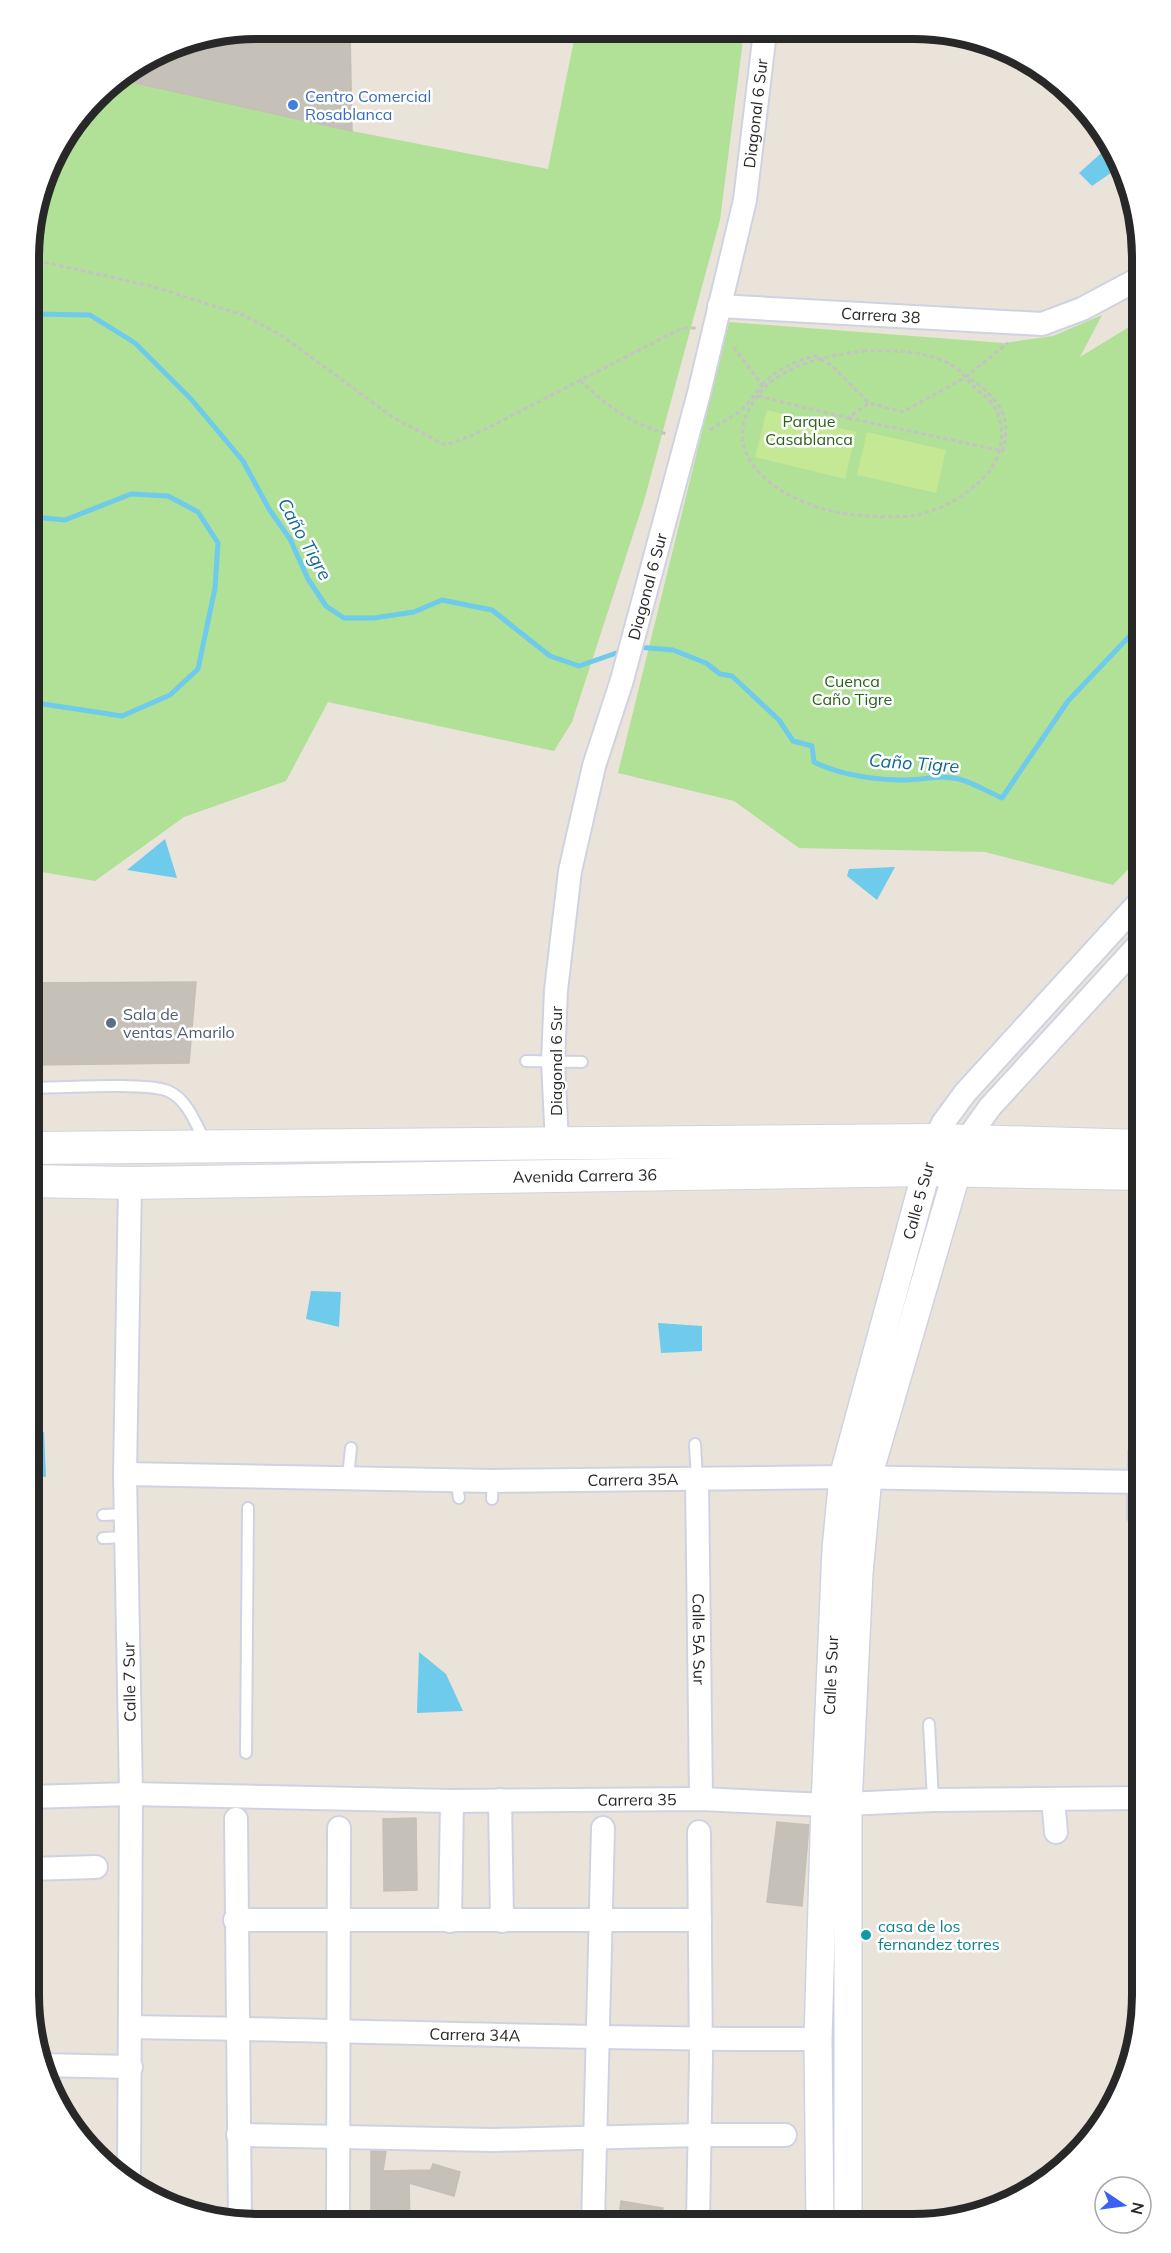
<svg xmlns="http://www.w3.org/2000/svg" width="1171" height="2253" font-family="Mulish,sans-serif">
<style>
.green{fill:#b1e097}
.pitch{fill:#c4e893}
.water{fill:#6ecbeb}
.lines{fill:none;stroke-linecap:round;stroke-linejoin:round}
.stream{stroke:#6ecbeb;stroke-width:5}
.building{fill:#c5c1b9;stroke:#c5bfb4;stroke-width:1.5}
.service-casing{stroke:#cfd3e1;stroke-width:14}
.minor-casing{stroke:#cfd3e1;stroke-width:26}
.tertiary-casing{stroke:#cfd3e1;stroke-width:30}
.secondary-casing{stroke:#cfd3e1;stroke-width:34}
.path{stroke:#c3c3c3;stroke-width:3;stroke-dasharray:4.5 3;stroke-linecap:butt}
.service{stroke:#fff;stroke-width:10}
.minor{stroke:#fff;stroke-width:22}
.tertiary{stroke:#fff;stroke-width:27}
.secondary{stroke:#fff;stroke-width:32}
.shop-dot{fill:#3f7fe0;stroke:#fff;stroke-width:2}
.service-dot{fill:#5c6f8a;stroke:#fff;stroke-width:2}
.culture-dot{fill:#0f9aa8;stroke:#fff;stroke-width:2}
.labels{text-anchor:middle;dominant-baseline:central;stroke-width:5;stroke-linejoin:round;paint-order:stroke}
.shop-label{font-size:16px;fill:#366cbe;stroke:#fff;text-anchor:start}
.street-label{font-size:16px;fill:#282828;stroke:#fff}
.park-label{font-size:16px;fill:#2a621b;stroke:#fff}
.service-label{font-size:16px;fill:#4e5e75;stroke:#fff;text-anchor:start}
.culture-label{font-size:16px;fill:#0d838f;stroke:#fff;text-anchor:start}
.water-label{font-size:18px;font-style:italic;fill:#106894;stroke:#fff}
.rim{fill:none;stroke:#282828;stroke-width:8}
</style>
<rect width="100%" height="100%" fill="#eae3da"/>
<g class="green">
<polygon points="576,30 744,32 720,220 644,501 572,722 554,751 328,702 286,781 184,817 95,881 30,870 30,228 52,156 106,86 117,79 352,131 548,169"/>
<polygon points="1102,315 1080,357 1142,319 1142,855 1113,885 985,852 799,848 734,801 618,773 729,322 1004,343 1053,336"/>
</g>
<g class="pitch">
<polygon points="767,410 856,432 845,479 755,457"/>
<polygon points="867,432 946,450 936,493 857,475"/>
</g>
<g class="water">
<polygon points="1108,147 1121,166 1092,186 1079,173"/>
<polygon points="165,839 177,878 127,870"/>
<polygon points="895,867 877,900 847,876 849,869"/>
<polygon points="311,1291 341,1292 339,1327 306,1319"/>
<polygon points="658,1323 702,1326 702,1351 661,1353"/>
<polygon points="44,1432 46,1477 29,1474 29,1433"/>
<polygon points="419,1652 446,1674 463,1711 417,1713"/>
</g>
<g class="lines">
<g class="stream">
<polyline points="30,317 34,314 90,315 135,343 191,399 243,461 269,509 290,539 308,579 326,606 344,618 374,618 414,612 442,600 492,610 550,656 579,666 625,650"/>
<path d="M637,647L673,650L706,663L720,674L732,676L779,720L793,741L812,746L814,762C840,775 871,779 899,780C920,781 938,774 959,779C974,783 988,792 1002,798L1068,701L1142,623"/>
<polyline points="30,702 122,716 170,695 198,669 215,588 218,543 198,512 168,496 131,494 65,520 33,517 30,512"/>
</g>
</g>
<g class="building">
<polygon points="258,28 350,29 352,131 117,79 170,46"/>
<polygon points="196,982 189,1063 30,1065 30,983"/>
<polygon points="416,1818 417,1890 384,1891 383,1819"/>
<polygon points="777,1822 809,1825 802,1906 767,1902"/>
<polygon points="371,2151 386,2151 383,2171 431,2170 433,2164 460,2172 454,2196 409,2183 410,2223 371,2223"/>
<polygon points="621,2201 663,2208 661,2224 618,2224"/>
</g>
<g class="lines">
<g class="service-casing">
<g id="service">
<polyline points="526,1061 582,1062"/>
<path d="M29,1088C57,1088 146,1082 168,1091C187,1099 196,1124 205,1142"/>
<polyline points="695,1444 697,1480"/>
<polyline points="348,1477 351,1448"/>
<polyline points="456,1481 459,1498"/>
<polyline points="492,1499 493,1481"/>
<polyline points="103,1515 126,1514"/>
<polyline points="1133,1517 1134,1452"/>
<polyline points="103,1538 126,1537"/>
<polyline points="929,1724 933,1800"/>
<polyline points="246,1753 248,1508"/>
</g>
</g>
<g class="minor-casing">
<g id="minor">
<path id="s1" d="M719,306L1042,324L1082,309L1142,277"/>
<polyline points="935,1140 943,1123 965,1093 1142,899"/>
<polyline points="965,1142 990,1107 1142,941"/>
<path id="s2" d="M557,1143L553,1062L556,990L570,871L594,766L622,680L699,393L745,200L765,32"/>
<path id="s3" d="M125,1474L493,1481L843,1477L1142,1482"/>
<path id="s4" d="M697,1480L701,1799"/>
<path id="s5" d="M29,1797L131,1794L452,1801L701,1799L825,1805L933,1800L1142,1798"/>
<polyline points="1053,1799 1056,1832"/>
<polyline points="500,1800 502,1921"/>
<polyline points="236,1819 240,2223"/>
<polyline points="29,1869 96,1867"/>
<polyline points="235,1920 700,1920"/>
<polyline points="450,1921 452,1801"/>
<path id="s6" d="M131,2027C360,2030 589,2040 818,2039"/>
<polyline points="40,2065 131,2067"/>
<polyline points="238,2135 493,2140 699,2135 785,2135"/>
<polyline points="129,2182 131,1794 125,1474 130,1183"/>
<polyline points="698,2222 701,2057 699,1832"/>
<polyline points="338,2223 339,1828"/>
<polyline points="593,2224 603,1828"/>
</g>
</g>
<g class="tertiary-casing">
<g id="tertiary">
<path id="s7" d="M820,2224L818,2039L825,1805L836,1549L843,1477L932,1150"/>
<polyline points="848,2224 848,1805 859,1573 868,1477 963,1151"/>
</g>
</g>
<g class="secondary-casing">
<g id="secondary">
<polyline points="29,1148 935,1140 1142,1146"/>
<path id="s8" d="M29,1181L130,1183L927,1170L1142,1174"/>
</g>
</g>
<g class="path">
<polyline points="30,259 151,286 243,315 281,335 394,418 445,445 474,435 682,328 696,328"/>
<path d="M863,351C893,350 935,350 960,371C965,376 970,383 975,388C984,396 991,399 996,410C1006,432 1002,456 987,474C970,493 943,510 917,515C896,519 852,516 831,511C787,501 723,464 748,411C769,367 819,357 863,351Z"/>
<path d="M580,380C606,406 632,424 667,434"/>
<path d="M762,385C777,369 794,361 816,356L832,366L869,403L903,412L964,378L1008,343"/>
<polyline points="758,396 848,418 869,403"/>
<path d="M848,418L1003,451C1013,411 996,399 967,375"/>
<polyline points="710,430 741,411 762,385 732,345"/>
</g>
<use href="#service" class="service"/>
<use href="#minor" class="minor"/>
<use href="#tertiary" class="tertiary"/>
<use href="#secondary" class="secondary"/>
</g>
<circle class="shop-dot" cx="293" cy="105" r="6"/>
<circle class="service-dot" cx="111" cy="1023" r="6"/>
<circle class="culture-dot" cx="866" cy="1935" r="6"/>
<g class="labels">
<g class="shop-label">
<text x="305" y="96">Centro Comercial<tspan x="305" dy="18">Rosablanca</tspan></text>
</g>
<g class="street-label">
<text stroke="none"><textPath href="#s2" startOffset="1054">Diagonal 6 Sur</textPath></text>
<text stroke="none"><textPath href="#s1" startOffset="162">Carrera 38</textPath></text>
<text stroke="none"><textPath href="#s2" startOffset="568">Diagonal 6 Sur</textPath></text>
<text transform="translate(556 1061) rotate(-90)">Diagonal 6 Sur</text>
<text stroke="none"><textPath href="#s8" startOffset="556">Avenida Carrera 36</textPath></text>
<text stroke="none"><textPath href="#s7" startOffset="1034">Calle 5 Sur</textPath></text>
<text stroke="none"><textPath href="#s3" startOffset="508">Carrera 35A</textPath></text>
<text stroke="none"><textPath href="#s4" startOffset="159">Calle 5A Sur</textPath></text>
<text stroke="none"><textPath href="#s7" startOffset="549">Calle 5 Sur</textPath></text>
<text transform="translate(129 1682) rotate(-91)">Calle 7 Sur</text>
<text stroke="none"><textPath href="#s5" startOffset="608">Carrera 35</textPath></text>
<text stroke="none"><textPath href="#s6" startOffset="344">Carrera 34A</textPath></text>
</g>
<g class="park-label">
<text x="809" y="421">Parque<tspan x="809" dy="18">Casablanca</tspan></text>
<text x="852" y="681">Cuenca<tspan x="852" dy="18">Caño Tigre</tspan></text>
</g>
<g class="service-label">
<text x="123" y="1014">Sala de<tspan x="123" dy="18">ventas Amarilo</tspan></text>
</g>
<g class="culture-label">
<text x="878" y="1926">casa de los<tspan x="878" dy="18">fernandez torres</tspan></text>
</g>
<g class="water-label">
<text transform="translate(305 539) rotate(61)">Caño Tigre</text>
<text transform="translate(914 763) rotate(4)">Caño Tigre</text>
</g>
</g>
<path d="M0 0H1171V2253H0ZM258 39H913A219 219 0 0 1 1132 258V1995A219 219 0 0 1 913 2214H258A219 219 0 0 1 39 1995V258A219 219 0 0 1 258 39Z" fill="#fff" fill-rule="evenodd"/>
<path class="rim" d="M258 39H913A219 219 0 0 1 1132 258V1995A219 219 0 0 1 913 2214H258A219 219 0 0 1 39 1995V258A219 219 0 0 1 258 39Z"/>
<g transform="translate(1123 2205) rotate(103)"><circle r="28" fill="#ffffff" stroke="#a9a9a9" stroke-width="1.5"/>
<path d="M0-4.5L10 22L0 15L-10 22Z" fill="#3c60f5"/>
<text y="-9" font-size="16" font-weight="bold" text-anchor="middle" fill="#282828">N</text>
</g>
</svg>
